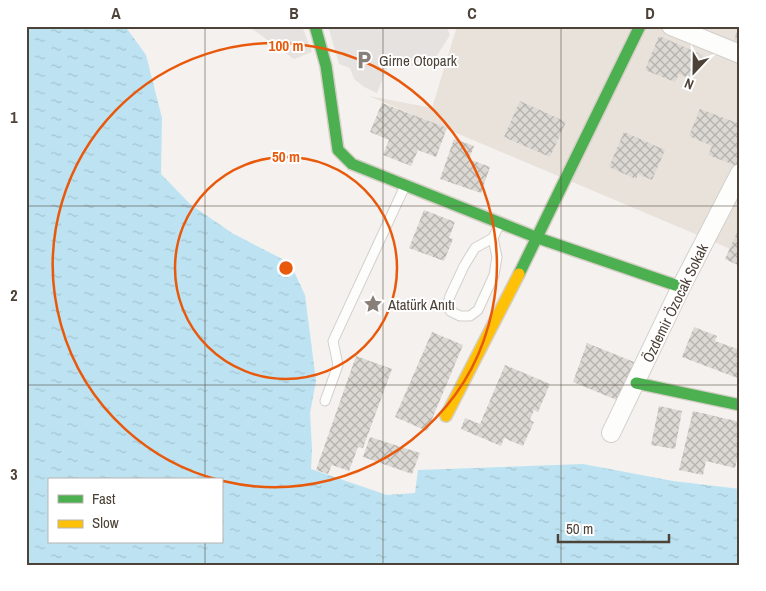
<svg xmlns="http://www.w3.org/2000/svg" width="766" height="591" font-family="'Archivo Narrow',sans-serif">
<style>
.residential{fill:#e8e2db}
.parking{fill:#e6e2df}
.water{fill:url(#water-ripples);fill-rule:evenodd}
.building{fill:url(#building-cross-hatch)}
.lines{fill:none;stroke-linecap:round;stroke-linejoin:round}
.lane-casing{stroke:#d2cfcb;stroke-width:11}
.street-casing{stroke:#d2cfcb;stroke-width:20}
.fast-casing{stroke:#d4cec5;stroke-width:14}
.slow-casing{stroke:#d4cec5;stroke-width:14}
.lane{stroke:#fdfdfc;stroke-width:9}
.street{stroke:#fdfdfc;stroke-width:18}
.fast{stroke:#4caf50;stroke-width:11}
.slow{stroke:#ffc107;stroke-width:11}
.grid{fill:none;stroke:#4c4238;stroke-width:1;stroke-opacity:0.55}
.ring{fill:none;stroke:#e8590c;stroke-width:2.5}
.labels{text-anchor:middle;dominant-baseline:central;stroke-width:4;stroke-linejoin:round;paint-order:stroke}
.poi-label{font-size:15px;fill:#4c4238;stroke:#fff;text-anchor:start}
.street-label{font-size:15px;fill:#4c4238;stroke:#fff}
.centre{fill:#e8590c;stroke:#fff;stroke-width:2.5}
.ring-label{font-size:15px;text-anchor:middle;font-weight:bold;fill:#e8590c;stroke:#fff;stroke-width:4;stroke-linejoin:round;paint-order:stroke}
.neatline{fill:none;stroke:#4c4238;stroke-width:2}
.grid-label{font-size:16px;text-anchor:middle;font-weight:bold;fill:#4c4238}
</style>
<defs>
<pattern id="water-ripples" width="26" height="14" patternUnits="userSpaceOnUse" patternTransform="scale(1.25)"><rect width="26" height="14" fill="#bde3f2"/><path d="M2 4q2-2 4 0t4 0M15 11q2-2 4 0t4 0" fill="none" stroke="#a4c4d0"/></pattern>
<pattern id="building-cross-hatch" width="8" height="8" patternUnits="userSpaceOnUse" patternTransform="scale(1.25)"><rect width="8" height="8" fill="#dcd8d4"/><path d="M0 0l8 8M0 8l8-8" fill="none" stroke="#b5b1ad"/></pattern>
</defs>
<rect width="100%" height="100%" fill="#f4f1ee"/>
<polygon class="residential" points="457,26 740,26 740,253 369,96 432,108"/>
<g class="parking">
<polygon points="248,26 302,26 312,52 294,59"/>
<polygon points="328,26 446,26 450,35 436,57 427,63 413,66 391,58 377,93 364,87 354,79 350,68 339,64"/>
</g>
<path class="water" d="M26,26H125L146,55L162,118L161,174L190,204L232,233L290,263L305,295L316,381L310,413L312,449L311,469L387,495L415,493L418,470L583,464L673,481L740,489V565H26ZM49,480H221V542H49Z"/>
<g class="building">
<polygon points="739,26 740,26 740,42 734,40"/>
<polygon points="659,36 703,55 693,80 679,74 675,82 645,70"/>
<polygon points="520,101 566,122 550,157 504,137"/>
<polygon points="382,103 447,128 436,157 418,150 411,166 383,155 389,140 370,132"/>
<polygon points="700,109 740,124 740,160 737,166 708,155 712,146 689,136"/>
<polygon points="624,132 665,150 652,180 638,174 636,179 609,167"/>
<polygon points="454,139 474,146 469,159 490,167 481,193 440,179"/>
<polygon points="424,210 455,222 449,238 453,239 444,261 409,248"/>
<polygon points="740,226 740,266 725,259"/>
<polygon points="694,327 717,336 715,341 740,350 740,379 682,357"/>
<polygon points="432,332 463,345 427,431 395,417"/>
<polygon points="587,343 639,364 624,403 573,382"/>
<polygon points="356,356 392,369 363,448 358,447 349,471 332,465 328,474 316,470"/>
<polygon points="505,365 550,384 538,412 534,410 530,420 534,422 523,446 504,438 501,446 461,429 465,418 480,424"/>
<polygon points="659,406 682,411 675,449 651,445"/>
<polygon points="693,411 740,422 740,447 735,468 706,461 703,475 679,470"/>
<polygon points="370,437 420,453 412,474 363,457"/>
</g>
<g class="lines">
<g class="lane-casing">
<g id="lane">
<polyline points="493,238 475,248 464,266 450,296 448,303 450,311 460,316 470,316 478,310 494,275 497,257 493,238 499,225"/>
<polyline points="325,401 338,365 333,341 405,186"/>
</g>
</g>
<g class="street-casing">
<g id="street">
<polyline points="671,26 740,54"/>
<polyline points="611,433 681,287 740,173"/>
</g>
</g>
<g class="fast-casing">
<g id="fast">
<polyline points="315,26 326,66 338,150 352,164 538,238 681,287"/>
<polyline points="519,274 640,26"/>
<polyline points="636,383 740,405"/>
</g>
</g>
<g class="slow-casing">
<polyline id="slow" points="446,416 519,274"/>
</g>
<use href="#lane" class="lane"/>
<use href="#street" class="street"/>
<use href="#fast" class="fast"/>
<use href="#slow" class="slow"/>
</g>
<path class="grid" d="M205,26V480M383,26V565M561,26V565M26,206H740M26,385H740M205,542V565"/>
<g class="ring">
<circle cx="286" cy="268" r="111"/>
<path d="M219 480A222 222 0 1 1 223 481"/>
</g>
<defs>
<g id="parking-bare" transform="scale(1.5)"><path d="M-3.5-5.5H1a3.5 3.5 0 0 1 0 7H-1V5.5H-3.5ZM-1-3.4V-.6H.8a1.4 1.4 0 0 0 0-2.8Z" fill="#877f78" stroke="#fff" stroke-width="2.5" paint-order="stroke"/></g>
<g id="sight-bare" transform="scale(1.5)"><path d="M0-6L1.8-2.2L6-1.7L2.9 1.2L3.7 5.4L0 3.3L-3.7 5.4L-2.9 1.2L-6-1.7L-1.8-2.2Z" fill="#877f78" stroke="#fff" stroke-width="2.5" paint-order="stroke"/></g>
</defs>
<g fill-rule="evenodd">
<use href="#parking-bare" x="364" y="60"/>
<use href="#sight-bare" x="373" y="304"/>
</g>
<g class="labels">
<g class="poi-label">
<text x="379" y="60">Girne Otopark</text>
<text x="388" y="304">Atatürk Anıtı</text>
</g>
<g class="street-label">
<text transform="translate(675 303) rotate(-64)">Özdemir Özocak Sokak</text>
</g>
</g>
<circle cx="286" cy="268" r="8" class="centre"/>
<g class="ring-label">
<text x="286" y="51">100 m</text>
<text x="286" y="162">50 m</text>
</g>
<rect width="766" height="591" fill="none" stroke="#ffffff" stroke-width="55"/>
<rect x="48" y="478" width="175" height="65" fill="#ffffff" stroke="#b7b3af"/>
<rect x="58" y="495" width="25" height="8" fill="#4caf50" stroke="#b7b3af"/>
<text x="92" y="504" font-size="15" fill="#4c4238">Fast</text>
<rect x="58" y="520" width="25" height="8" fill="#ffc107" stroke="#b7b3af"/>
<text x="92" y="528" font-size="15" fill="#4c4238">Slow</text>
<g transform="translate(694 72) rotate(202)" stroke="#ffffff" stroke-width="4" paint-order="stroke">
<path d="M0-4L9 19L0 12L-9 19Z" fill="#4c4238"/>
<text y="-8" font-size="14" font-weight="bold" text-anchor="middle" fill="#4c4238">N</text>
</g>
<path d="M558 534v8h111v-8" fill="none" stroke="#4c4238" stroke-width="2.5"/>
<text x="566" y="534" font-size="15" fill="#4c4238" stroke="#ffffff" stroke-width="4" paint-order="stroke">50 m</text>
<rect x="28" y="28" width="710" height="536" class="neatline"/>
<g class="grid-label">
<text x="116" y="19">A</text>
<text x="294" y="19">B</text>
<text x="472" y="19">C</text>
<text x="650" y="19">D</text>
<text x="14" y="123">1</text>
<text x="14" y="301">2</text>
<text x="14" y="480">3</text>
</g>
</svg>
